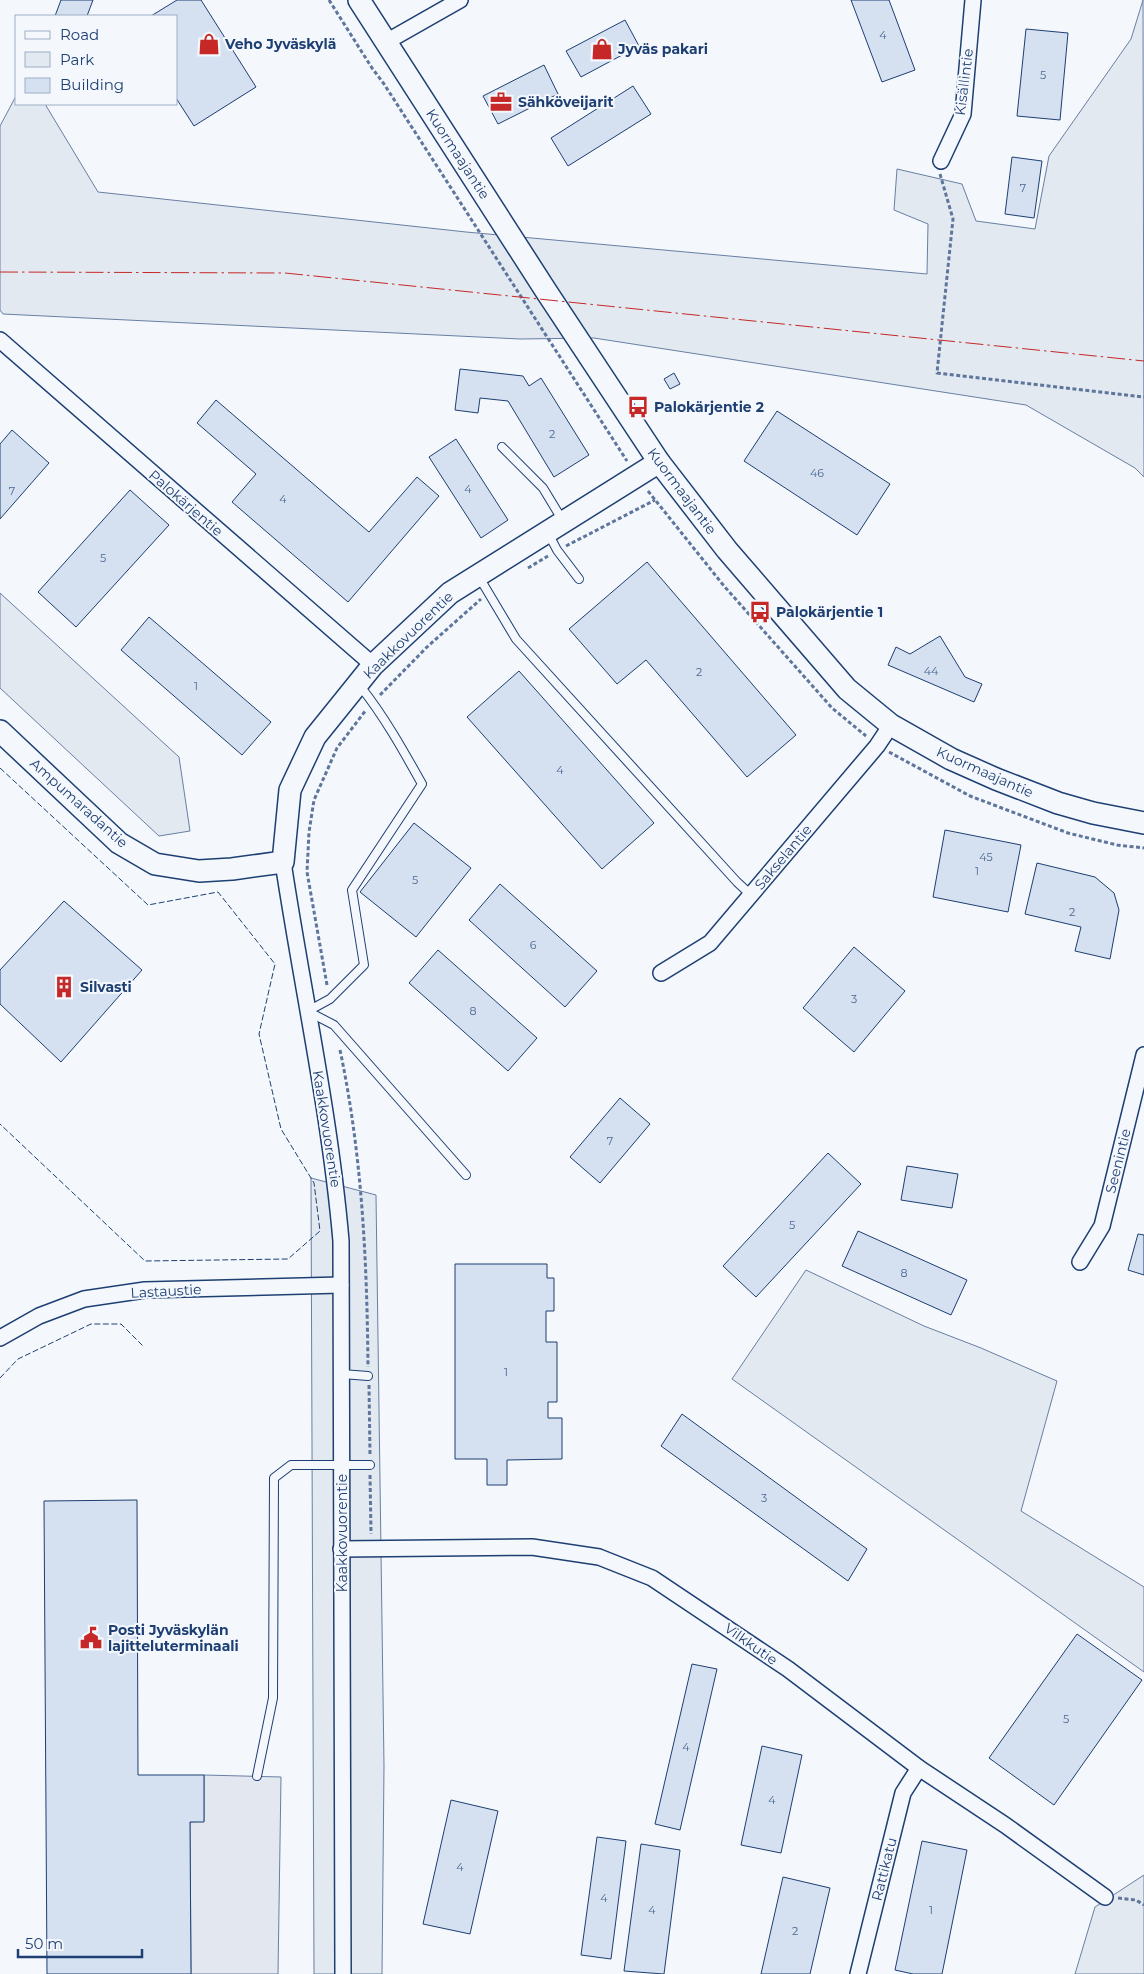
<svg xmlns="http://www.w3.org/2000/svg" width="1144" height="1974" font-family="Montserrat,sans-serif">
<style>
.green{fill:#e3e9f0;stroke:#687fa3}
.parking{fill:#e3e8f0;stroke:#687fa3}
.building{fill:#d5e0f0;stroke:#1d3f73}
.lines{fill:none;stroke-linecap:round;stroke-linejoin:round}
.lane-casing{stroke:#1d3f73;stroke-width:10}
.street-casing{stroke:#1d3f73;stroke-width:18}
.secondary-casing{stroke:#1d3f73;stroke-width:24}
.path{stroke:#5e769c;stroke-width:3;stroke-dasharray:4 2.5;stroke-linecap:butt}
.lane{stroke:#f4f7fb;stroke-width:8}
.street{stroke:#f4f7fb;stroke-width:15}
.secondary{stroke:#f4f7fb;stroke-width:21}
.fence{stroke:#1d3f73;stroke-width:1;stroke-dasharray:6 2.5;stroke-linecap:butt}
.power{stroke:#c62828;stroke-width:1;stroke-dasharray:18 4 2.5 4;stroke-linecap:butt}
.labels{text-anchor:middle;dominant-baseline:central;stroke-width:4;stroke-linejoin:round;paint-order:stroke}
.number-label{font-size:11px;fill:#4b6792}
.poi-label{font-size:14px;font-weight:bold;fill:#1d3f73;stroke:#f4f7fb;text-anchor:start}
.street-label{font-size:14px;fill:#1d3f73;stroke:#f4f7fb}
</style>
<rect width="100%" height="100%" fill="#f4f7fb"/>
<g class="green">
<polygon points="1143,0 1144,477 1135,468 1026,405 594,338 520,339 3,314 0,310 0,126 16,96 16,104 45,104 98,192 466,232 927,274 928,224 894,210 897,169 962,184 976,221 1035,229 1049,156 1131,39"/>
<polygon points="0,593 179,757 190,831 159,836 0,688"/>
<polygon points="311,1178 376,1195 384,1766 382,1974 314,1974"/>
<polygon points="806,1270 924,1326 981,1348 1057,1381 1021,1511 1144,1587 1144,1672 732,1379"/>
<polygon points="1144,1875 1144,1974 1075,1974 1095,1907"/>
</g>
<polygon class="parking" points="204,1775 281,1777 278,1974 191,1974 190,1822 204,1821"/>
<g class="building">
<polygon points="61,0 93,0 87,16 55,16"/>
<polygon points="177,0 201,0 256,87 194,126 176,98 176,16 151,16"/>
<polygon points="851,0 889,0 915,70 882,82"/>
<polygon points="625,20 639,46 581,77 566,51"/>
<polygon points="1026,29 1068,33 1060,120 1017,116"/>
<polygon points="544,65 558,94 498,124 483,96"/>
<polygon points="633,86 651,114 568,166 551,138"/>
<polygon points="1012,157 1042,161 1034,218 1005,214"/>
<polygon points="460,369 523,376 529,386 541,378 589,455 554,477 508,401 480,398 478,413 455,410"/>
<polygon points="674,373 680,384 670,389 664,379"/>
<polygon points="216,400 369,532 417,477 439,496 348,602 232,502 256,474 197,423"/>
<polygon points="777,411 890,484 857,535 744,461"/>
<polygon points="12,430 49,463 0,519 0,444"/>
<polygon points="456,439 508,520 481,538 429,457"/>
<polygon points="130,490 169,525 76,627 38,592"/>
<polygon points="647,562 796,735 747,777 646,660 617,684 569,629"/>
<polygon points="149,617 271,722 242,755 121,650"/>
<polygon points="940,636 965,677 982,684 974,702 888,665 896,647 910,654"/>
<polygon points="519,671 654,823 602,869 467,717"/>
<polygon points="414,823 471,868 416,937 360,892"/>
<polygon points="945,830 1021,845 1008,912 933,897"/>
<polygon points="1037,863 1095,877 1114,893 1119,910 1110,959 1075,951 1081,927 1025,914"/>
<polygon points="500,884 597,971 565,1007 469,920"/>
<polygon points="64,901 142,970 61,1062 0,1004 0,970"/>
<polygon points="854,947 905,991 854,1052 803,1008"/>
<polygon points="438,950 537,1038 508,1071 409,983"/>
<polygon points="620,1098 650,1124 600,1183 570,1157"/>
<polygon points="828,1153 861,1184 756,1297 723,1266"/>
<polygon points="907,1166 958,1174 952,1208 901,1200"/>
<polygon points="858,1231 967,1280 951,1315 842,1266"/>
<polygon points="1138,1234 1144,1235 1144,1275 1128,1270"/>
<polygon points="455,1264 547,1264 547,1278 554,1278 554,1311 546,1311 546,1342 557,1342 557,1402 548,1402 548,1418 562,1418 562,1459 507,1460 507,1485 487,1485 487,1459 455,1459"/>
<polygon points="682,1414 867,1549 848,1581 661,1446"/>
<polygon points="137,1500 138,1775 204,1775 204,1822 190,1822 191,1974 47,1974 44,1501"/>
<polygon points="1077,1634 1142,1680 1054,1805 989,1758"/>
<polygon points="692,1664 717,1669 680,1830 655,1824"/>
<polygon points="762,1746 802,1755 781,1853 741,1845"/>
<polygon points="451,1800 498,1811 470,1934 423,1924"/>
<polygon points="597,1837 626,1841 611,1959 581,1955"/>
<polygon points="922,1841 967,1850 942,1974 913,1974 895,1970"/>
<polygon points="641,1844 680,1850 664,1974 624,1971"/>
<polygon points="783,1877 830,1888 810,1974 761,1974"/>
</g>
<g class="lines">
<g class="lane-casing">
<g id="lane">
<polyline points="502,447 543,488 563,521"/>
<polyline points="548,533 557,550 579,579"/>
<polyline points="479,577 516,639 737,882 751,895"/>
<path d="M308,1011L330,999L364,965L352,890L422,784C403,750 384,716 360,686"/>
<polyline points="309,1012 334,1025 466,1175"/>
<polyline points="342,1374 368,1376"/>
<polyline points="257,1776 273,1698 274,1478 291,1465 370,1465"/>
</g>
</g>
<g class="street-casing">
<g id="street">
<polyline points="386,42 460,0"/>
<polyline points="941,161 963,114 973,0"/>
<polyline points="0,340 373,665"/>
<path d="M283,862C302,988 330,1113 341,1241L343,1974"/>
<polyline points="661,973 710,943 877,746 891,725"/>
<polyline points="1080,1262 1102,1226 1144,1055"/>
<polyline points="0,1338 39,1316 84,1299 145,1290 341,1285"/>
<polyline points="341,1549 532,1547 599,1557 652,1578 788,1669 919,1768 1005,1825 1105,1897"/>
<polyline points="858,1974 903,1793 919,1768"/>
</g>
</g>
<g class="secondary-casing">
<g id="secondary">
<polyline points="359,0 546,291 659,462 727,550 847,689 891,725 951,759 996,779 1058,803 1093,813 1144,823"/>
<polyline points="0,731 119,843 155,864 199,871 232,869 283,862 290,790 315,737 373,665 450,593 659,462"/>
</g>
</g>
<g class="path">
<polyline points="329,0 372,68 384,84 627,461"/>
<polyline points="940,174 953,219 937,373 1144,397"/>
<polyline points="648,491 724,586 832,708 866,736"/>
<polyline points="566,546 655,500"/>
<polyline points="528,568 548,556"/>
<polyline points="380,695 427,647 481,599"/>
<polyline points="889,752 970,796 1068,833 1117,845 1144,848"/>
<polyline points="327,985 307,872 309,832 314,800 337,748 366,710"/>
<path d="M340,1050C362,1154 367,1260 368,1367"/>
<polyline points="369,1385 370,1454"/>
<polyline points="370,1475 371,1534"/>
<polyline points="1118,1898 1136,1900 1144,1905"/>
</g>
<use href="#lane" class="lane"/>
<use href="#street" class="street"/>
<use href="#secondary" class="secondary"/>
<g class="fence">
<polyline points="0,768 148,905 218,892 275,964 259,1034 281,1129 314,1183 320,1231 288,1259 145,1261 0,1124"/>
<polyline points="0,1378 18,1359 91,1324 121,1324 144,1347"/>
</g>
<polyline class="power" points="0,272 285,273 1144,361"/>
</g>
<defs>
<g id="shop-bare" transform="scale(1.725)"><path d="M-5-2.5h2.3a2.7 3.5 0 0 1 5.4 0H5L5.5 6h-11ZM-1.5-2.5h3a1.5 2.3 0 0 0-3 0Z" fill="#c62828" stroke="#f4f7fb" stroke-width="2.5" paint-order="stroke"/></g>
<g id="office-bare" transform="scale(1.725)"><path d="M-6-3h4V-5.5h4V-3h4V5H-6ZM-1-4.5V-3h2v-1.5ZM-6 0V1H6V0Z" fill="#c62828" stroke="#f4f7fb" stroke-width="2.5" paint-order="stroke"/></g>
<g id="bus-bare" transform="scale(1.725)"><path d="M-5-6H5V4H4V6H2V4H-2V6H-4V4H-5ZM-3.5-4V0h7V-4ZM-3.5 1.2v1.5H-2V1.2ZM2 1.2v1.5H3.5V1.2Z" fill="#c62828" stroke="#f4f7fb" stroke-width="2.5" paint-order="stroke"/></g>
<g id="building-bare" transform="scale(1.725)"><path d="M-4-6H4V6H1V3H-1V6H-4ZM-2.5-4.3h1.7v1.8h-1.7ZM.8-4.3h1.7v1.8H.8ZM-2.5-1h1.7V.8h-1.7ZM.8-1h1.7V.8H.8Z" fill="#c62828" stroke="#f4f7fb" stroke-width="2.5" paint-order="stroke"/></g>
<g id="civic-bare" transform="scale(1.725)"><path d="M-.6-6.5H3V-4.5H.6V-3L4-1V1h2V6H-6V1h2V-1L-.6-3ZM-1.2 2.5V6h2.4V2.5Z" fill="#c62828" stroke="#f4f7fb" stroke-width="2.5" paint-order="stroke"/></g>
</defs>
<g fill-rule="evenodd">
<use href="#shop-bare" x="209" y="44"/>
<use href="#shop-bare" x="602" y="49"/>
<use href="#office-bare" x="501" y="102"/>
<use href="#bus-bare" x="638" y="407"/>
<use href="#bus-bare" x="760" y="612"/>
<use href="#building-bare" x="64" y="987"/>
<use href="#civic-bare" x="91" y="1638"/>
</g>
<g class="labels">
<g class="number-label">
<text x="883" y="35">4</text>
<text x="1043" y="75">5</text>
<text x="1023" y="188">7</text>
<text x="552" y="434">2</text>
<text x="817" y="473">46</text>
<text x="468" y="489">4</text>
<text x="12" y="491">7</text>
<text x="283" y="499">4</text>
<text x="103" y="558">5</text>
<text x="931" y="671">44</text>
<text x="699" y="672">2</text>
<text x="196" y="686">1</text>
<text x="560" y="770">4</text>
<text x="986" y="857">45</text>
<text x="977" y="871">1</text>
<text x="415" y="880">5</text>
<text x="1072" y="912">2</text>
<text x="533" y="945">6</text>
<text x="854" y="999">3</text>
<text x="473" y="1011">8</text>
<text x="610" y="1141">7</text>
<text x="792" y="1225">5</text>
<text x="904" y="1273">8</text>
<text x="506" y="1372">1</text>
<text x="764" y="1498">3</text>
<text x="1066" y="1719">5</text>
<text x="686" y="1747">4</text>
<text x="772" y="1800">4</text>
<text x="460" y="1867">4</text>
<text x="604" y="1898">4</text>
<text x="652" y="1910">4</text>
<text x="931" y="1910">1</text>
<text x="795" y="1931">2</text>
</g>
<g class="poi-label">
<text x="225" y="44">Veho Jyväskylä</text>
<text x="618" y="49">Jyväs pakari</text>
<text x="518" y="102">Sähköveijarit</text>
<text x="654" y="407">Palokärjentie 2</text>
<text x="776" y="612">Palokärjentie 1</text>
<text x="80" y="987">Silvasti</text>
<text x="108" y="1630">Posti Jyväskylän<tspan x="108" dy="16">lajitteluterminaali</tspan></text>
</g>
<g class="street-label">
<text transform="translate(964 82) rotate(-83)">Kisällintie</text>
<text transform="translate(458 154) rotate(57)">Kuormaajantie</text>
<text transform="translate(682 491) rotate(53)">Kuormaajantie</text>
<text transform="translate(186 503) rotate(41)">Palokärjentie</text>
<text transform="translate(408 635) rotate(-44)">Kaakkovuorentie</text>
<text transform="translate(985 772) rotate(24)">Kuormaajantie</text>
<text transform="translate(79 803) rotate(42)">Ampumaradantie</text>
<text transform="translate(783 857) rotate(-50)">Sakselantie</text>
<text transform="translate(327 1129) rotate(81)">Kaakkovuorentie</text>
<text transform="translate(1118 1161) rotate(-76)">Seenintie</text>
<text transform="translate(166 1291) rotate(-3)">Lastaustie</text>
<text transform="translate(342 1533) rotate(-90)">Kaakkovuorentie</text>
<text transform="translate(751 1644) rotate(35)">Vilkkutie</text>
<text transform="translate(884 1869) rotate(-76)">Rattikatu</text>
</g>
</g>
<rect x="15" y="15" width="162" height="90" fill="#f4f7fb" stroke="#9eadc5"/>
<rect x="25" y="31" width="25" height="8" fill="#f4f7fb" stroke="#9eadc5"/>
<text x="60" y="40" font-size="15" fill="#1d3f73">Road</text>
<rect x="25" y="52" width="25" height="15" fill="#e3e9f0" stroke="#9eadc5"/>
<text x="60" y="65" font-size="15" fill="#1d3f73">Park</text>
<rect x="25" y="78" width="25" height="15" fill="#d5e0f0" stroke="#9eadc5"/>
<text x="60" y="90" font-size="15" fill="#1d3f73">Building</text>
<path d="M18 1949v8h124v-8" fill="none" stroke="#1d3f73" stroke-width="2.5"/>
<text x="25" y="1949" font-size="15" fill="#1d3f73" stroke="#f4f7fb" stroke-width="4" paint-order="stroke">50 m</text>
</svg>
